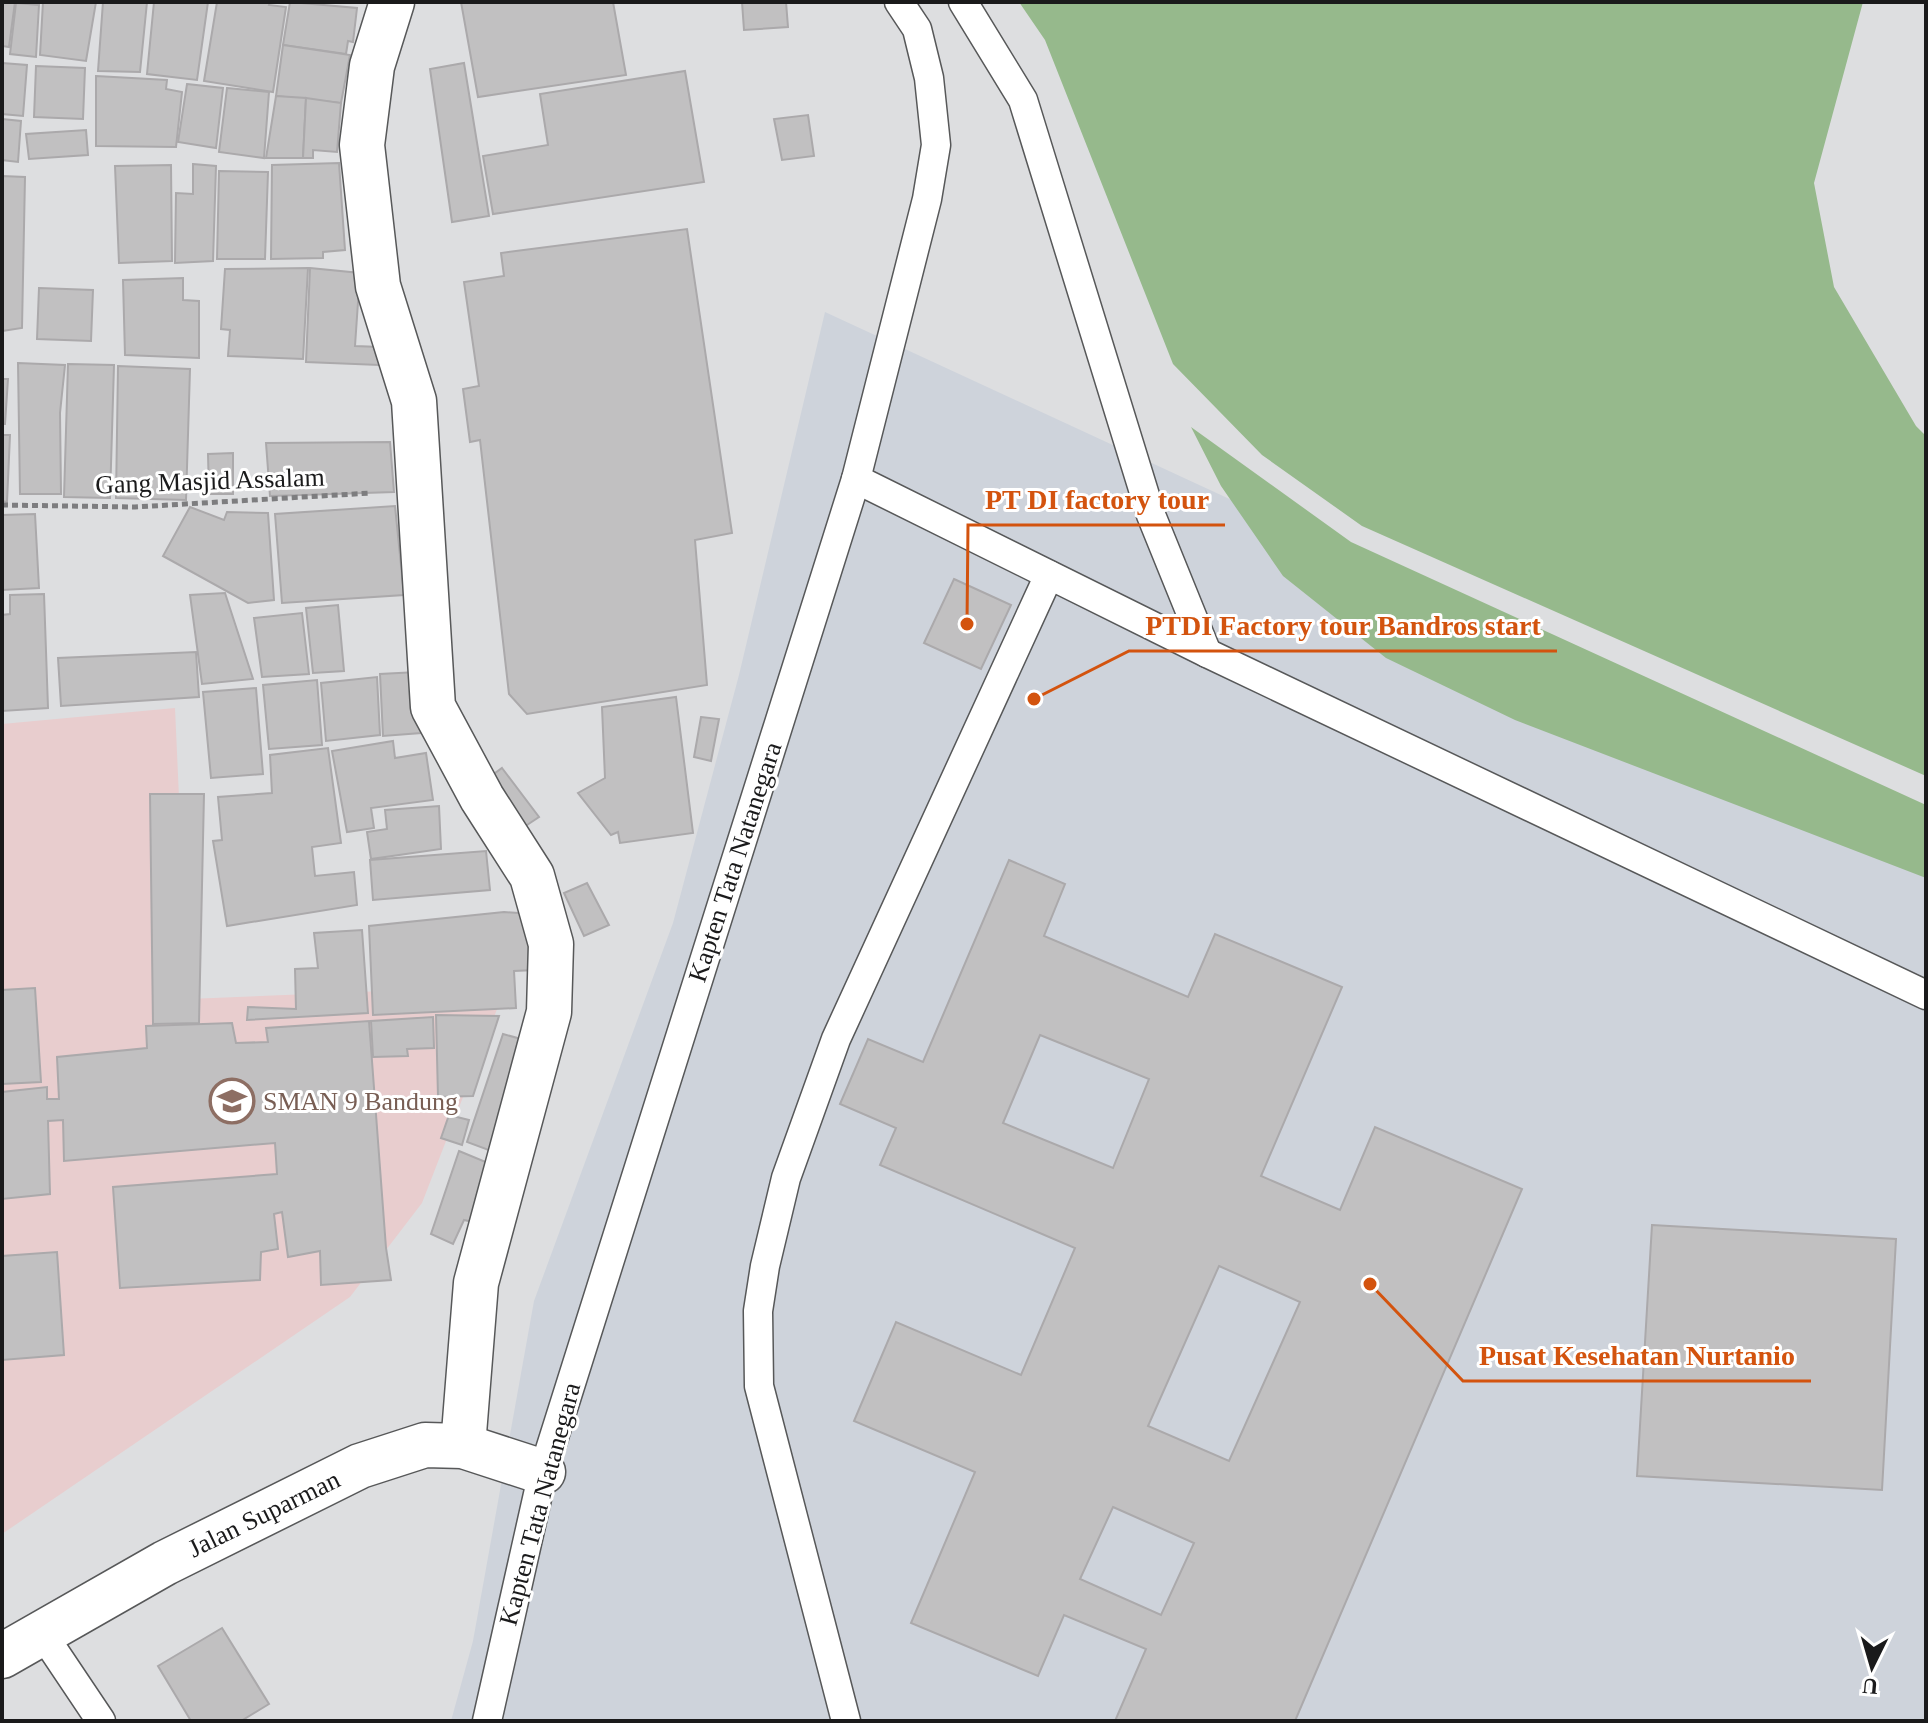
<svg xmlns="http://www.w3.org/2000/svg" width="1928" height="1723" font-family="Georgia,serif">
<style>
.built{fill:#ced3db}
.education{fill:#e8cdce}
.green{fill:#96b98c}
.building{fill:#c1c0c1;stroke:#aba9ab;stroke-width:2;fill-rule:evenodd}
.lines{fill:none;stroke-linecap:round;stroke-linejoin:round}
.lane-casing{stroke:#575859;stroke-width:31}
.street-casing{stroke:#575859;stroke-width:47}
.path{stroke:#7d7d7f;stroke-width:5;stroke-dasharray:6 4;stroke-linecap:butt}
.lane{stroke:#fff;stroke-width:28}
.street{stroke:#fff;stroke-width:44}
.labels{text-anchor:middle;dominant-baseline:central;stroke-width:6;stroke-linejoin:round;paint-order:stroke}
.street-label{font-size:26px;fill:#1a1a1b;stroke:#fff}
.education-label{font-size:26px;fill:#785e54;stroke:#fff;text-anchor:start}
.leader{fill:none;stroke:#d3530e;stroke-width:3}
.callout-dot{fill:#d3530e;stroke:#fff;stroke-width:3}
.callout-label{font-size:28px;text-anchor:middle;font-weight:bold;fill:#d3530e;stroke:#fff;stroke-width:6;stroke-linejoin:round;paint-order:stroke}
</style>
<rect width="100%" height="100%" fill="#dddee0"/>
<polygon class="built" points="825,312 1926,821 1926,1721 451,1721 473,1641 534,1301 673,923 739,675"/>
<polygon class="education" points="175,708 188,999 506,986 422,1203 350,1297 2,1534 2,724"/>
<g class="green">
<polygon points="1019,2 1863,2 1814,183 1834,287 1916,426 1926,436 1926,776 1362,526 1262,455 1173,364 1045,40"/>
<polygon points="1191,427 1351,542 1926,805 1926,878 1515,720 1386,658 1283,576 1221,486"/>
</g>
<g class="building">
<polygon points="2,2 15,2 9,47 2,46"/>
<polygon points="43,2 96,2 86,61 40,55"/>
<polygon points="103,2 147,2 140,72 98,71"/>
<polygon points="154,2 208,2 197,80 147,74"/>
<polygon points="217,2 270,2 269,5 286,7 273,92 204,81"/>
<polygon points="290,2 357,8 353,42 348,41 346,54 283,45"/>
<polygon points="461,2 613,2 626,75 478,97"/>
<polygon points="742,2 786,2 788,27 744,30"/>
<polygon points="16,3 39,5 36,57 10,54"/>
<polygon points="283,45 350,55 341,103 276,96"/>
<polygon points="2,63 27,65 23,116 2,114"/>
<polygon points="464,63 489,216 452,222 430,69"/>
<polygon points="36,66 85,68 83,119 34,117"/>
<polygon points="685,71 704,182 493,214 483,156 548,145 540,94"/>
<polygon points="96,76 167,80 166,89 182,92 176,147 96,146"/>
<polygon points="187,84 223,88 216,148 178,142"/>
<polygon points="227,88 269,92 264,158 219,152"/>
<polygon points="276,96 306,98 303,158 266,158"/>
<polygon points="306,98 341,103 337,152 313,150 313,158 303,158"/>
<polygon points="808,115 814,156 782,160 774,119"/>
<polygon points="2,119 21,121 18,162 2,160"/>
<polygon points="86,130 88,155 29,159 26,134"/>
<polygon points="339,163 345,250 323,252 323,258 271,259 272,165"/>
<polygon points="193,164 216,166 213,261 175,263 176,193 193,194"/>
<polygon points="171,165 172,261 119,263 115,166"/>
<polygon points="219,171 268,172 265,259 217,259"/>
<polygon points="2,176 25,177 22,328 2,331"/>
<polygon points="687,229 732,533 695,540 707,685 527,714 509,694 480,440 470,442 463,389 479,386 464,282 504,276 501,253"/>
<polygon points="308,268 303,359 228,356 230,330 221,329 225,269"/>
<polygon points="310,268 360,273 355,346 380,347 379,365 306,362"/>
<polygon points="183,278 183,300 199,301 199,358 125,355 123,280"/>
<polygon points="39,288 93,290 91,341 37,339"/>
<polygon points="18,363 65,365 60,413 61,494 20,494"/>
<polygon points="68,364 114,365 110,498 64,497"/>
<polygon points="118,366 190,369 186,500 116,498"/>
<polygon points="2,379 8,379 5,424 2,424"/>
<polygon points="2,435 10,435 7,502 2,501"/>
<polygon points="390,442 394,492 270,496 266,443"/>
<polygon points="233,453 233,494 209,494 208,454"/>
<polygon points="395,506 404,595 282,603 275,514"/>
<polygon points="190,507 224,520 227,512 268,513 274,600 248,603 163,556"/>
<polygon points="35,514 39,588 2,590 2,515"/>
<polygon points="954,579 1011,605 981,669 924,643"/>
<polygon points="225,593 253,679 202,684 190,595"/>
<polygon points="44,594 48,708 2,711 2,615 10,614 10,595"/>
<polygon points="338,605 344,671 313,673 306,608"/>
<polygon points="302,613 309,674 262,677 254,618"/>
<polygon points="196,652 199,697 61,706 58,658"/>
<polygon points="417,672 421,733 383,736 380,674"/>
<polygon points="377,677 380,735 326,741 321,683"/>
<polygon points="317,680 322,745 269,749 263,685"/>
<polygon points="256,688 263,774 211,778 203,692"/>
<polygon points="676,697 693,833 620,843 618,832 611,835 578,793 605,778 602,707"/>
<polygon points="701,717 719,719 711,761 694,757"/>
<polygon points="393,741 395,758 426,753 433,800 371,808 374,828 347,832 332,751"/>
<polygon points="328,748 341,843 312,847 315,876 354,872 357,905 227,926 213,841 222,840 218,797 272,793 270,755"/>
<polygon points="502,768 539,817 524,827 487,779"/>
<polygon points="150,794 204,794 199,1023 153,1024"/>
<polygon points="439,806 441,849 371,859 367,832 387,829 385,810"/>
<polygon points="486,851 490,890 373,900 370,860"/>
<path d="M1009,860L1065,884L1044,936L1188,997L1215,934L1342,987L1261,1176L1340,1210L1375,1127L1522,1189L1295,1721H1115L1146,1649L1064,1615L1038,1676L911,1623L975,1472L854,1421L896,1322L1021,1375L1075,1248L880,1165L896,1128L840,1104L868,1039L923,1062ZM1040,1035L1149,1079L1113,1168L1003,1123ZM1219,1266L1300,1302L1229,1461L1148,1426ZM1113,1507L1194,1543L1161,1615L1080,1579Z"/>
<polygon points="587,883 609,925 584,936 564,893"/>
<polygon points="504,912 532,914 535,970 514,971 516,1008 373,1015 369,926"/>
<polygon points="362,930 368,1013 247,1020 248,1007 296,1009 295,969 318,968 314,933"/>
<polygon points="35,988 41,1082 2,1084 2,990"/>
<polygon points="436,1015 499,1016 473,1096 438,1097"/>
<polygon points="433,1017 434,1048 407,1049 408,1056 373,1057 371,1021"/>
<polygon points="369,1021 386,1248 391,1280 321,1285 320,1251 288,1257 282,1212 274,1214 278,1249 261,1252 260,1280 120,1288 113,1187 277,1174 275,1143 64,1161 63,1120 48,1121 50,1194 2,1199 2,1092 47,1087 47,1099 59,1099 57,1057 147,1048 146,1026 232,1023 236,1043 268,1042 266,1028"/>
<polygon points="503,1034 532,1042 494,1152 467,1142"/>
<polygon points="449,1115 469,1120 462,1145 441,1138"/>
<polygon points="459,1151 493,1165 473,1222 464,1220 453,1244 431,1234"/>
<polygon points="1652,1225 1896,1239 1882,1490 1637,1476"/>
<polygon points="57,1252 64,1355 2,1360 2,1256"/>
<polygon points="222,1628 269,1704 241,1721 191,1721 158,1666"/>
</g>
<g class="lines">
<g class="lane-casing">
<g id="lane">
<polyline points="963,2 1023,100 1151,515 1207,653"/>
<polyline points="856,479 1207,653 1926,995"/>
<polyline points="42,1633 101,1721"/>
<polyline points="487,1721 543,1472 856,479 927,199 936,145 929,78 917,29 899,2"/>
<polyline points="846,1721 759,1386 758,1311 765,1266 786,1178 836,1039 1049,575"/>
</g>
</g>
<g class="street-casing">
<g id="street">
<polyline points="392,2 372,66 362,145 378,286 414,401 433,707 482,798 532,876 551,944 549,1012 476,1283 463,1446"/>
<polyline points="2,1656 165,1563 360,1466 425,1445 463,1446 543,1472"/>
</g>
</g>
<polyline class="path" points="2,505 135,507 371,493"/>
<use href="#lane" class="lane"/>
<use href="#street" class="street"/>
</g>
<defs>
<g id="school-ring" transform="scale(2.3)"><circle r="9.5" fill="#fff" stroke="#8d6e63" stroke-width="1.5"/><path d="M0-5L7-2L0 1L-7-2ZM-4 1L0 2.5L4 1V4Q0 6-4 4Z" fill="#8d6e63"/></g>
</defs>
<g fill-rule="evenodd">
<use href="#school-ring" x="232" y="1101"/>
</g>
<g class="labels">
<g class="street-label">
<text transform="translate(210 481) rotate(-2)">Gang Masjid Assalam</text>
<text transform="translate(735 862) rotate(-72)">Kapten Tata Natanegara</text>
<text transform="translate(540 1504) rotate(-75)">Kapten Tata Natanegara</text>
<text transform="translate(264 1514) rotate(-26)">Jalan Suparman</text>
</g>
<g class="education-label">
<text x="263" y="1101">SMAN 9 Bandung</text>
</g>
</g>
<path class="leader" d="M967 624L968 525H1225M1034 699L1129 651H1557M1370 1284L1463 1381H1811"/>
<g class="callout-dot">
<circle cx="967" cy="624" r="8"/>
<circle cx="1034" cy="699" r="8"/>
<circle cx="1370" cy="1284" r="8"/>
</g>
<g class="callout-label">
<text x="1097" y="509">PT DI factory tour</text>
<text x="1343" y="635">PTDI Factory tour Bandros start</text>
<text x="1637" y="1365">Pusat Kesehatan Nurtanio</text>
</g>
<rect width="1928" height="1723" fill="none" stroke="#1a1a1b" stroke-width="8"/>
<g transform="translate(1872 1667) rotate(185)" stroke="#ffffff" stroke-width="6" paint-order="stroke">
<path d="M0-6L14 30L0 20L-14 30Z" fill="#1a1a1b"/>
<text y="-12" font-size="22" font-weight="bold" text-anchor="middle" fill="#1a1a1b">U</text>
</g>
</svg>
